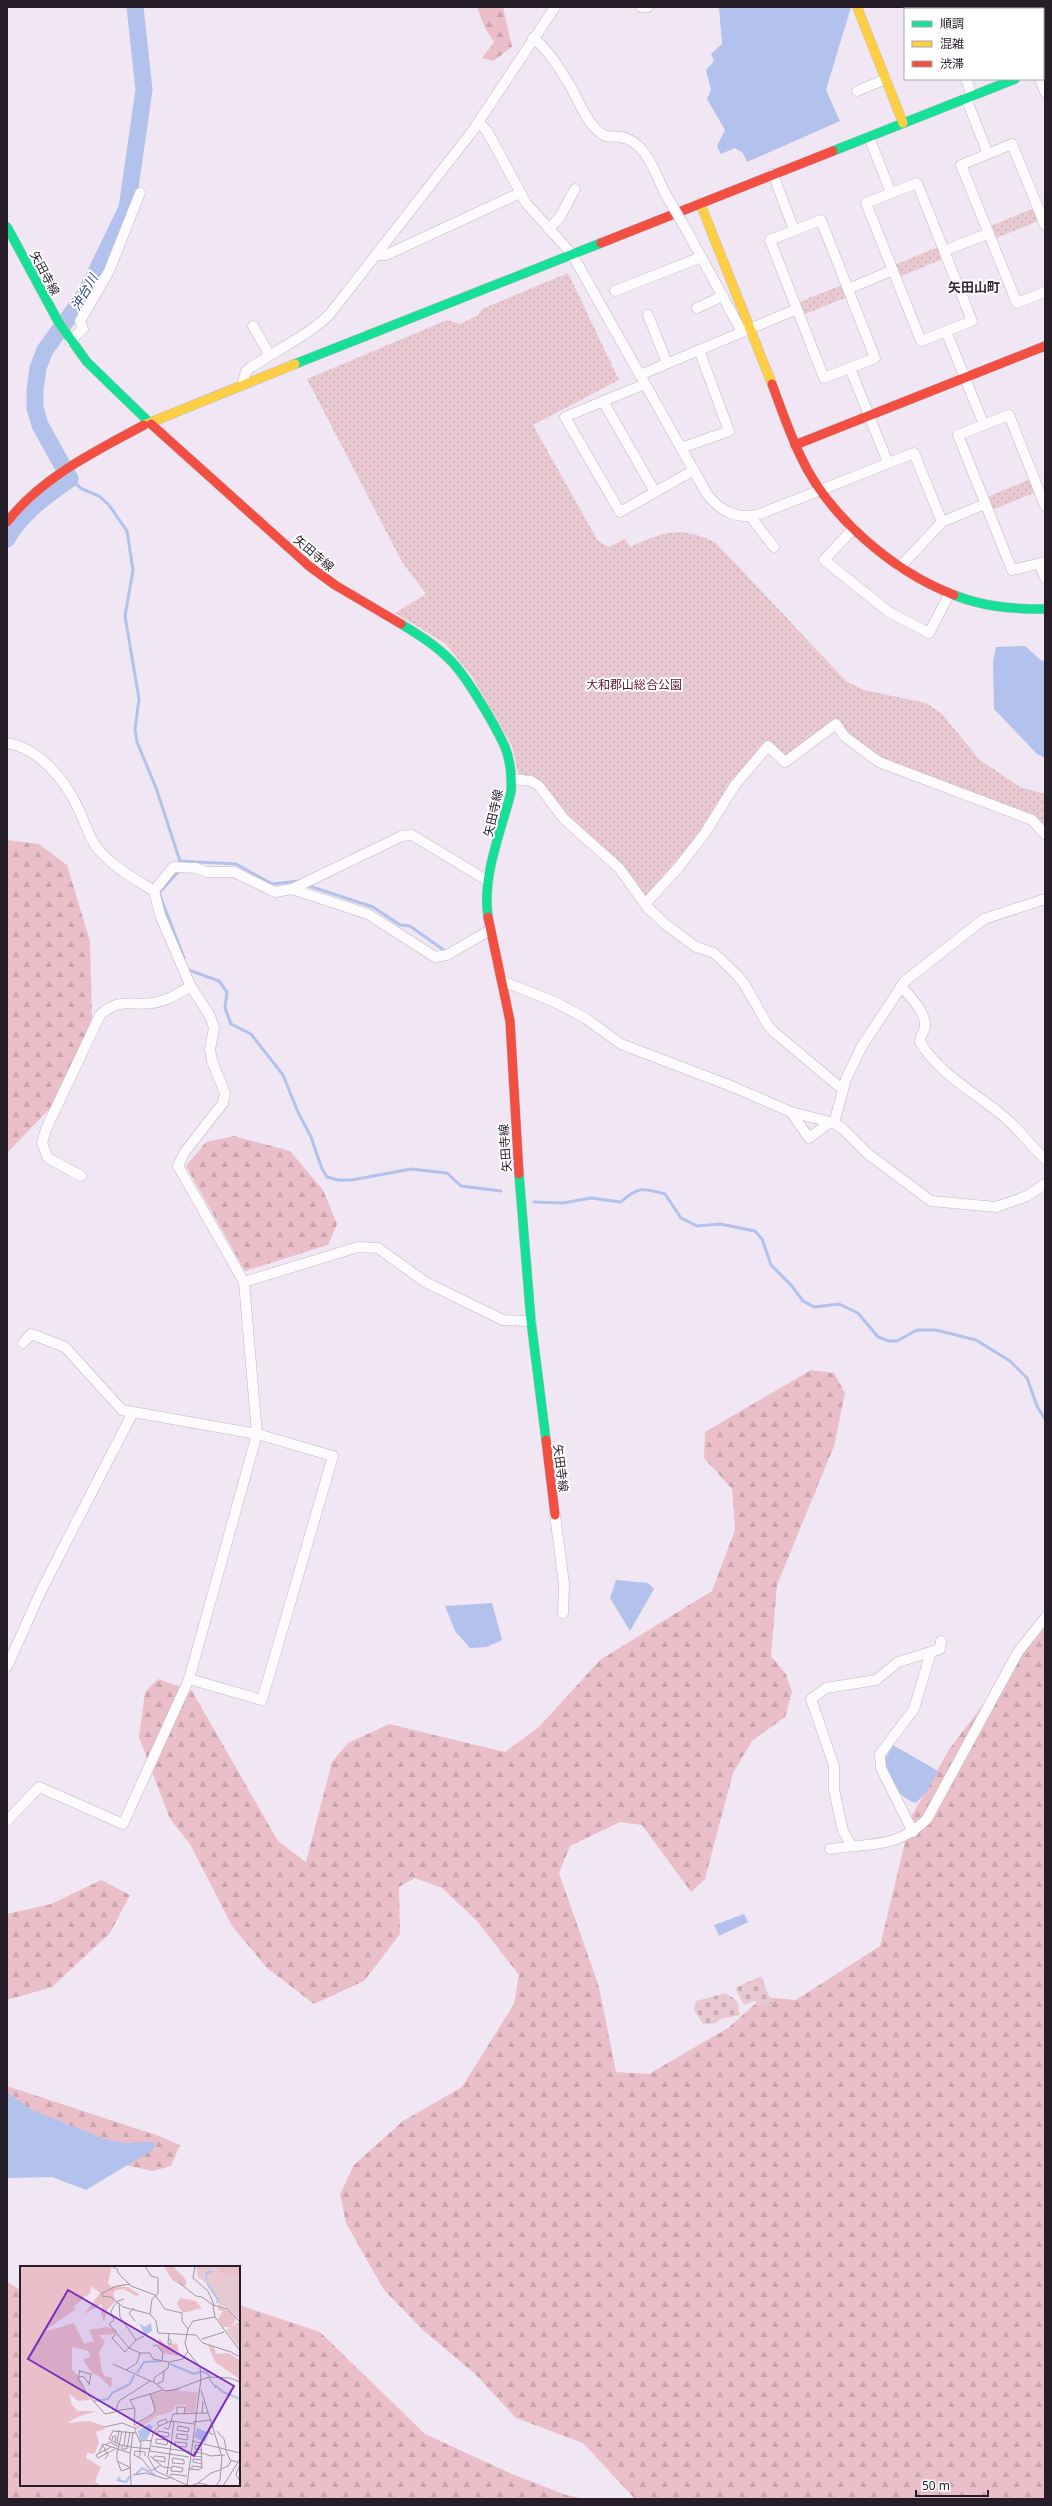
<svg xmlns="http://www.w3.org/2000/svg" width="1052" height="2506" font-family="'Noto Sans','Noto Sans JP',sans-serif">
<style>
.forest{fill:url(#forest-firs)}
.cemetery{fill:url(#cemetery-stones)}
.park{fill:url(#park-dots)}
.water{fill:#b2c2ec}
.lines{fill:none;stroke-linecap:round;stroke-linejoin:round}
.stream{stroke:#b2c2ec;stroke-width:3}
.river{stroke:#b2c2ec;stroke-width:17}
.street-casing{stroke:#c0b8c2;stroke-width:11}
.fast-casing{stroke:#c0b8c2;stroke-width:10}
.slow-casing{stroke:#c0b8c2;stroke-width:10}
.jam-casing{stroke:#c0b8c2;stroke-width:10}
.street{stroke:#fdfbfd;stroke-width:10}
.fast{stroke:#16e098;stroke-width:9}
.slow{stroke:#ffcf43;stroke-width:9}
.jam{stroke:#f24e42;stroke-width:9}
.street-bridge-casing{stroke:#c0b8c2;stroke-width:11;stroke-linecap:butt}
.street-bridge{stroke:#fdfbfd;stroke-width:10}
.labels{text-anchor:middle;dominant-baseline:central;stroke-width:4;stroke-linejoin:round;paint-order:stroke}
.street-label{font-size:12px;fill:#251e28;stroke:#fff}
.park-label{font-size:12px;fill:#651428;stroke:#fff}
.neighbourhood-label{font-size:13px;font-weight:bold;fill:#36273b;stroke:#fff}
.water-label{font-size:13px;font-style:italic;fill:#254382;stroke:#fff}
.inset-river{fill:none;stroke:#b2c2ec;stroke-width:2}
.inset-road{fill:none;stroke:#9f97a2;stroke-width:1}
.view{fill:#7b2cbf;fill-opacity:0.15;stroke:#7b2cbf;stroke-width:2}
.inset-edge{fill:none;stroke:#251e28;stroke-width:2}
</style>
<defs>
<pattern id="forest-firs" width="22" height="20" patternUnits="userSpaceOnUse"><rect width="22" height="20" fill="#eabfca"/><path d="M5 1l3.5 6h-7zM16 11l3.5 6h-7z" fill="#c9a4ae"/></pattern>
<pattern id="cemetery-stones" width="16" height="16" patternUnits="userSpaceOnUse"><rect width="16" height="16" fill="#e9c9d1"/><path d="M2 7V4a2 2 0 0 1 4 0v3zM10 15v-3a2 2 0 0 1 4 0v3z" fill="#c8acb3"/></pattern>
<pattern id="park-dots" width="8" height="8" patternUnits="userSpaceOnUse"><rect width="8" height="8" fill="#e9c9d1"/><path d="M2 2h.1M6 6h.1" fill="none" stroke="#c8acb3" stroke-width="1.8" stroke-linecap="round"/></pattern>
</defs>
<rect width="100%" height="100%" fill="#f1e7f4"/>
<g class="forest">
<polygon points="477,7 503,7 512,47 493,61 482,58 494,42 485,28"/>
<polygon points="7,840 39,844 67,865 90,941 92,1018 61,1097 7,1153"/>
<polygon points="234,1136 290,1151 323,1190 337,1224 328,1245 245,1271 186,1166 206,1142"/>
<polygon points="811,1370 834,1373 845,1393 834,1446 777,1585 771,1656 786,1674 792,1692 785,1717 752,1741 733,1773 705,1879 691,1892 642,1825 620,1822 570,1846 559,1873 599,1987 616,2072 649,2074 728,2028 763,1997 796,2000 880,1946 911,1817 950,1748 980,1709 1045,1613 1045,2499 635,2499 583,2443 516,2418 475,2374 423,2330 384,2290 346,2223 340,2194 354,2165 403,2121 462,2087 514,2004 519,1975 477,1921 442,1888 415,1878 399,1887 400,1934 364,1981 314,2004 267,1968 232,1926 190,1844 170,1819 139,1737 145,1692 158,1679 192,1691 278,1841 306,1862 332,1762 348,1743 389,1724 505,1752 539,1727 600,1660 712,1591 735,1530 732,1489 704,1458 705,1432"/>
<polygon points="101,1880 130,1895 110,1933 52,1987 7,2000 7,1914 51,1904"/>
<polygon points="7,2086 159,2136 180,2145 171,2166 153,2171 7,2140"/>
<polygon points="7,2282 21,2290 21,2485 239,2485 239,2305 320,2332 425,2434 512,2474 566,2495 586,2499 7,2499"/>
</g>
<g class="cemetery">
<polygon points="761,1976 772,2003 766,2007 754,2001 744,2005 735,1988"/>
<polygon points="726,1993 737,2001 740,2015 720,2019 716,2023 703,2024 694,2010 696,2001"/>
</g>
<g class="park">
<polygon points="1034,208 1039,221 996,238 991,226"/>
<polygon points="938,247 943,259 899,277 894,265"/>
<path d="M568,273L619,380L533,425L598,541L609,547L625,539L630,547C663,532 681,525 716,543L846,681L864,690L926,703L941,713L980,760L1020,787L1045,794V830L869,753L832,722L785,759L766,742L728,785L699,835L644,898L568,818L538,781L518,773L512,746L473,678L446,644L395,613L426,594L402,562L307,379L447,320L460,324L478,315L482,309Z"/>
<polygon points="842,285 847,297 803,315 799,302"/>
<polygon points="1031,479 1036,492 992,510 987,497"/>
</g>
<g class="water">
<polygon points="719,7 851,7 826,90 840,121 747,162 743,153 735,148 721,154 717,146 725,130 707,99 711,90 706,70 714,61 711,54 722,44"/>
<polygon points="1025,646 1042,661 1045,660 1045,758 1037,754 994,709 993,661 996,647"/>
<polygon points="616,1580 648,1583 654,1589 630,1631 610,1598"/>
<polygon points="492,1603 502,1640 487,1647 470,1648 455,1631 445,1606"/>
<path d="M893,1745L938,1771L927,1791L916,1803C897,1798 889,1778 884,1761Z"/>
<polygon points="744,1914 748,1922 719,1936 714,1925"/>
<polygon points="7,2092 32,2110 105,2139 124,2143 153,2142 155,2144 154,2149 86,2190 52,2177 7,2178"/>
</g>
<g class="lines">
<g class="stream">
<polyline points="70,479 82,489 99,496 109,505 127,531 133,570 125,616 139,699 135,729 137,742 156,788 180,861 178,872 159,893 184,958"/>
<polyline points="180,861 236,864 272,884 299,881"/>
<polyline points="306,885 373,907 400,925 410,926 445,951"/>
<polyline points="189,970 219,981 227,992 225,1008 231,1024 251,1034 283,1075 298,1112 311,1137 322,1169 327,1177 338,1180 352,1180 411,1169 447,1173 461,1186 501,1191"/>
<path d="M534,1202L563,1203L591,1198L621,1202C638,1186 644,1188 665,1194L681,1218L697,1226L720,1224L755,1231L762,1239L771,1265L791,1285L803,1301L814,1307L839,1304L858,1313L878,1337L889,1341H897L917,1330H936L976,1340L1010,1361L1027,1378L1037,1406L1045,1419"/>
</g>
<path class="river" d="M7,539C21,513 46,496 70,479L40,425L35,408V390L38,368L45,350L85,295L127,208L144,90L135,7"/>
<g class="street-casing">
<g id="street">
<polyline points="641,7 648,7"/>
<polyline points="912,7 913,9"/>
<polyline points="961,7 962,9"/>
<polyline points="1009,7 1010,9"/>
<polyline points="1043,9 1045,8"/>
<polyline points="1043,29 1045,34"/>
<path d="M533,38C549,50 562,72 572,89C581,106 588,126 605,136C610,137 616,136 621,137C647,142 655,174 665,193"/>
<polyline points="966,79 972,96"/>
<polyline points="1040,79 1045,92"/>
<polyline points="857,91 886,79"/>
<polyline points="966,98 988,154"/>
<path d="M479,123L487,131L526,203L572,254L707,494C721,512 737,520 760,514L914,453L942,522"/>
<polyline points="869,137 891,193"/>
<polyline points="773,174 794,230"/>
<polygon points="917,183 972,321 921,341 866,203"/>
<polygon points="821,220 875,358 824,378 770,240"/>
<polyline points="1045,225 1012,144 961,165 1017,303 1045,292"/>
<polyline points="549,229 560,217 575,189"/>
<polyline points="687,231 742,332"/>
<polyline points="944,251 989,233"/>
<polyline points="376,255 386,255 520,193"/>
<polyline points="848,289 893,270"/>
<polyline points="615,291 701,257"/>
<polyline points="697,308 723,296"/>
<polyline points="648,315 667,363"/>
<polyline points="253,326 269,354"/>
<polyline points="946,331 984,425"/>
<polyline points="70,341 83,329 80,321 109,271 140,193"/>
<polyline points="850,368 888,463"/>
<polyline points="640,375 797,309"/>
<polyline points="645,384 565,417 620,512 694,470"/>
<path d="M242,385L246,371C273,351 305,338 329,315L471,133L555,7"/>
<polyline points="603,401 655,492"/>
<polyline points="681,448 729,431 699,350"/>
<polyline points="1045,506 1009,415 958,435 1012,570 1045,562"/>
<polyline points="751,517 774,547"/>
<polyline points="854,528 824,560 889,612 929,633 949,595"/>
<polyline points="1040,565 1045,578"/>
<polyline points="900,567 942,522 985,504"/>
<path d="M7,743C39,748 65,780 78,808C85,821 88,837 98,849C113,867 135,879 154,891L160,915L190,985L210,1016L214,1028L210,1049L212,1061L225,1093L223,1103L184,1153L178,1166L244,1282"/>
<polyline points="512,779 531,781 539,786 564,819 619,868 648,908 665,924 696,947 714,953 736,974 745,985 767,1024 774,1032 842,1089"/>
<polyline points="292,889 368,914 435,957 447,955 490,930"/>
<polyline points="154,891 173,867 196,868 206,872 234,872 275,892 292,889 402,836 412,835 488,881"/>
<polyline points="645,904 678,868 705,833 735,785 768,746 785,762 836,724 844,736 879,762 1032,820 1045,834"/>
<polyline points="502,981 555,1002 585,1018 621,1044 731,1086 791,1112 834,1123 843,1129 868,1154 931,1201 996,1207 1027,1196 1045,1184"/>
<path d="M901,986C910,997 926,1011 925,1027C924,1032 920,1036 920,1042C939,1074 974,1092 1002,1115C1018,1128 1030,1145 1045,1159"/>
<polyline points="791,1112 809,1138 829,1123"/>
<polyline points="834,1123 846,1079 862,1046 905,981 984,919 1045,899"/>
<path d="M81,1176L48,1158L42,1143L46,1129L100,1015C121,997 129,1006 153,1003C167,1001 179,993 191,986"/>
<polyline points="23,1343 31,1334 65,1347 122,1410 257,1434 333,1456 262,1700 189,1679"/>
<polyline points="555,1515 564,1584 563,1613"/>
<polyline points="7,1667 41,1591 132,1414"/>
<polyline points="7,1821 39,1787 123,1824 189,1679 257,1434 244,1282 358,1247 378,1248 425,1282 503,1320 531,1321"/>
<polyline points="913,1832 881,1768 880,1754 914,1709 931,1652"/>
<polyline points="852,1846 843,1831 834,1790 834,1766 811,1699 826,1688 876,1680 898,1662 940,1649 941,1641"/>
<path d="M830,1849C869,1843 897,1849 927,1819L1018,1652L1045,1618"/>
</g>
</g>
<g class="fast-casing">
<g id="fast">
<polyline points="833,151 1015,79"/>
<polyline points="7,227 59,323 87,362 151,424"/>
<polyline points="295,364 601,243"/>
<path d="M954,595C984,607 1013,609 1045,609"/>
<path d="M401,624C419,635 437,646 452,662C468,679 495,725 505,747C510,760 512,778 511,792C501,832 482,875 488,917"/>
<polyline points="519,1174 531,1321 546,1440"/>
</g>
</g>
<g class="slow-casing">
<g id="slow">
<polyline points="857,7 903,123"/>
<polyline points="1043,68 1045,67"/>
<polyline points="700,203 772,384"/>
<polyline points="144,425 295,364"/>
</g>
</g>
<g class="jam-casing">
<g id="jam">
<polyline points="601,243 833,151"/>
<path d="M772,384C781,408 789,432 800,455C827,515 892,571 954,595"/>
<polyline points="151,424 309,566 335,585 401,624"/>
<polyline points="795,445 1045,346"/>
<path d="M7,522C42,477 94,452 144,425"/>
<polyline points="488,917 510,1021 519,1174"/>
<polyline points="546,1440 555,1515"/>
</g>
</g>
<use href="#street" class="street"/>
<use href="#fast" class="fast"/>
<use href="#slow" class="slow"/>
<use href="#jam" class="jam"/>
<g class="street-bridge-casing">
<polyline id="street-bridge" points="665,193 687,231"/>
</g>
<use href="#street-bridge" class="street-bridge"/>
</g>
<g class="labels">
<g class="street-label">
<text transform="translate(45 273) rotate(62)">矢田寺線</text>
<text transform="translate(314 553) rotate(40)">矢田寺線</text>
<text transform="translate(493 813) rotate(-77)">矢田寺線</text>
<text transform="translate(505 1148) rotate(-94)">矢田寺線</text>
<text transform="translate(561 1468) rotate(83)">矢田寺線</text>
</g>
<g class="park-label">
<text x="634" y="684">大和郡山総合公園</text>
</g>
<g class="neighbourhood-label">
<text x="974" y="287">矢田山町</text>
</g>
<g class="water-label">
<text transform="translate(84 292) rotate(-60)">沖台川</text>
</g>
</g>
<g transform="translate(20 2266)">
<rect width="220" height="220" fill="#f1e7f4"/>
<path d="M0,0H92L88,17L90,20L108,21L120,29L116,30L104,23L96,24L93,27L95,36L88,43L84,56L81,47L82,38L64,48L80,27L71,20L70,27L53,41L56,43L23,66L54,57L64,78L74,75L69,64L87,61L97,64L95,68L79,69L85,76L79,86L82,106L85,110L92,112L91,122L79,110L72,107L63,94L70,91L69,85L53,81L52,83V103L59,111L70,134L58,135L49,128L52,139L58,145H77L60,150L47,157L69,155L85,160V163L76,166L79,176L76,185L74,188L67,187L66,192L81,201L75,215L81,220H0ZM144,0H153L166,14V19L164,20L152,14ZM193,0H220V17L207,13ZM160,32L176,35L182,42L163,47L157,38ZM198,41L208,45L216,53L211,61H203L198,53L203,45L198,44ZM139,72L146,79L157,77L159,87L157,90L143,87L139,82ZM188,79L194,81L196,88L208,87L220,94V127L218,112L195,96Z" fill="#eabfca"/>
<path d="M176,0H192L206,11L212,7L220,8V55L205,41L199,40L198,33L188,18L178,11ZM218,56L220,57V83L206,64ZM159,122V125L178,126L175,147L165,146L166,139H156L151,146L137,150L117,164L114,161L135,147L130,128Z" fill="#e9c9d1"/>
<path d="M119,57L125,61L131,57L132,65L125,69ZM129,158L133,161L127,173L120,175L118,165ZM177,162L189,167L185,177L174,171Z" fill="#b2c2ec"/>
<path class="inset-river" d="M186,14L187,7L192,5M187,17L198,34L197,37M150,98L174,108L180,106M180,105L187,107L190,111M117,107L124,96L142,95M195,119L203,126L220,133M74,135L88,133L92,127L110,118L114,109M116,208L122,202L135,209M100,211L98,214L106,216L110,210"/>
<path class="inset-road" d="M91,0L97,3L99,8L111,20L135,29L145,43L162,47V55L168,63L165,77L168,86L180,101L181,113L167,220M125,0L131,10L138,12V28L132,33L130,48M175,0L173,12L188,25L194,39M158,16L176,30L182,31L193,39L195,51L220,85M82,30L91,31L103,41L130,48L136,55L138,67L176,69L183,77L211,86L220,91M82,30V27L97,20L110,18M104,33L98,35L93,41L91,46L94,54L89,58L109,82L120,87L117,97L106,104M99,37L100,51L116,74M193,39L207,43L220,56M114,42L109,47L115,55M168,63L173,55L195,51M96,68L92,72L105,86L116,74L124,70M149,73L151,74V78H148L149,67M182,73L204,66M133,80L137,79L143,87L142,95M120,87H130L133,93L149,96L163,93L168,85M93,98L135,117L145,125L154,124L189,111L210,112L220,116M60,104L58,112L68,129L85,148L95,146L99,135L130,115M59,105L71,108L69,119M58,110L64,111L69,118M189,112L196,122M134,117V112L148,102L149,96M137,118L143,115L144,105M181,124L202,191L200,214L196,220M110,134L143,124M110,134L115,143L114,159M95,145L114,142M182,147L183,135M157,148V141H165L164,148M173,156L192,154M114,159L134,147L135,142L130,128M139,160L137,157L140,155L146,153L147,156M158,160L169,162L168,166L157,164ZM85,161L102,157L115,162L116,167M144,162L149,163L153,148L188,147M138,165L149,167L148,171L137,169ZM197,165L204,173L206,182M157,168L168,169L167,174L156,172ZM193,168H190L189,162L194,160M136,173L148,174L147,179L136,177ZM92,174L93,170H96L95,176M172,175L220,187M120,176L125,174L132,175M155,176L167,177L166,181L155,180ZM97,177L99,164M82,178L88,189L85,193M86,179L90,176L99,181M102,179V183H107L110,166M104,180L106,165M131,180L170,186M182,180L175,179V183L182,184M91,181L76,189L78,192L95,183M205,182L210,194L217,196M97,184V195L111,202M98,185L102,165M130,185L169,191M79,187L83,178L110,187M182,187L191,190L205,189M182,187L174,186V190L182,191M125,190V186L115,185L114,189L122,193L131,205L141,199M130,190L143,201L152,202M119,191L120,188V182L121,179V178L116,167L93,165L89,173L100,179H103L104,180L111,181L120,182L131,183M128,191L133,167L139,160L151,155L174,158M128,191L136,205L169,220M153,192L164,194V198L152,197ZM133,193L134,190L145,191V196L135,194M98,196L101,205L110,202M182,198L173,196V193L182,194M220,198L216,209L220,215M152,200L163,202L162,206L151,205ZM168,203L178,204L182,202L181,176M172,203V200L182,201M201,203L208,200L211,195M113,209L126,207L146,213L152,211M147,209L154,155M150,210L151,208L167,210M178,217L191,207L200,204M111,220L110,190L113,166M170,220L179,217L191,220M203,220L220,193"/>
<path class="view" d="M48,24L214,120L174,190L8,93Z"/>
<rect width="220" height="220" class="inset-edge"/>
</g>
<rect width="1052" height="2506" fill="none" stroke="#251e28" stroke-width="16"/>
<rect x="904" y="8" width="140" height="72" fill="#ffffff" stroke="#a8a5a9"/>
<rect x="912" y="21" width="20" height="6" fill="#16e098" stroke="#a8a5a9"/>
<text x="940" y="28" font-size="12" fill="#251e28">順調</text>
<rect x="912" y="41" width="20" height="6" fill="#ffcf43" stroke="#a8a5a9"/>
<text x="940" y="48" font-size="12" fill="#251e28">混雑</text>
<rect x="912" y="61" width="20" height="6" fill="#f24e42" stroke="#a8a5a9"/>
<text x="940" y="68" font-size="12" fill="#251e28">渋滞</text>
<path d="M916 2490v6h72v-6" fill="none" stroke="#251e28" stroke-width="2"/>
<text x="922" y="2490" font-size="12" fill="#251e28" stroke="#ffffff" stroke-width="3" paint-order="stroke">50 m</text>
</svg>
